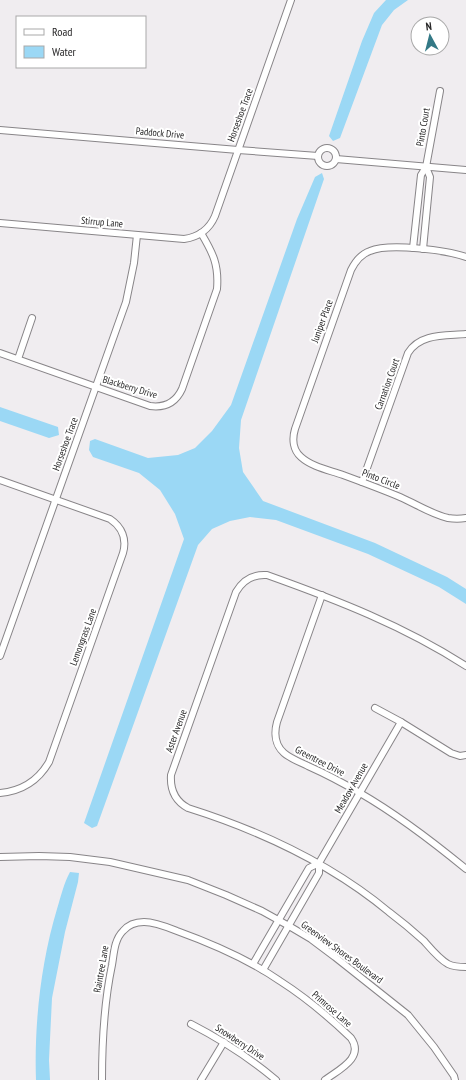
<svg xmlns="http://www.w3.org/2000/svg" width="466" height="1080" font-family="'PT Sans Narrow',sans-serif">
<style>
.water{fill:#9bd8f5}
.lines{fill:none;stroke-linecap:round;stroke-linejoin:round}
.minor-casing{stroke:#888588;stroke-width:8}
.minor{stroke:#fff;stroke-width:6}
.labels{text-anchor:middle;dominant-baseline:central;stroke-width:4;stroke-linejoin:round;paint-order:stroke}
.street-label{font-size:10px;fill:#282728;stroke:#fff}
</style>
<rect width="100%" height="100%" fill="#f0edf0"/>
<g class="water">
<polygon points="386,0 408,0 394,10 382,25 340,138 333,141 329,136 362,41 374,13"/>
<polygon points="322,173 324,179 241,420 239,448 243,472 263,501 375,543 447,577 466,589 466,604 439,587 368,554 276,520 250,517 230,521 212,529 198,545 97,826 92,828 84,823 184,539 175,514 160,490 139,473 93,457 89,450 90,441 95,439 148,458 178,455 195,448 212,431 231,405 297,219 315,177"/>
<polygon points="0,407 58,427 59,435 49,438 0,421"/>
<path d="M70,872L79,873L78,882L65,932L52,998L49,1060L50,1080H36C34,1024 41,962 57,909C61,896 64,883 70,872Z"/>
</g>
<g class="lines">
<g class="minor-casing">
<g id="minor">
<polyline points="0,130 238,150 318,156"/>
<circle cx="327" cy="157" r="9"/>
<polyline points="336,159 466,170"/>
<path d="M0,223L184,239C198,237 209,230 215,216L291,0"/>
<polyline points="413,248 421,175 426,167 440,91"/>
<polyline points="423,249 430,177 426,167"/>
<path d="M466,257C447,250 389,243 370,251C361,254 355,262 351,270L295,429C292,439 293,450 301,457C312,467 329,470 343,475C362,482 381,489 400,497C416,504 431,514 448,518C454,519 460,519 466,518"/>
<path d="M0,353L150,406C165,408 176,402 182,389L217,289C219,265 213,253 201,233"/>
<polyline points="18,359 32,318"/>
<path d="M0,480L110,519C122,527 127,539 123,553L49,762C38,781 22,791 0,793"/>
<path d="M362,482L408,353C420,333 446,336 466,334"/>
<path d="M322,595L277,722C274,733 275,745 284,753C291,759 300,762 308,766C326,774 343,783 360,793C398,815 432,841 466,869"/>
<polyline points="0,656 126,302 134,263 137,235"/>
<path d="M466,666C404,626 337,600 267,575C253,574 243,580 236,592L171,775C170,790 175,801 188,808C261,831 330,863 389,912C401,921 413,931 424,941C431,949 439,959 448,964C454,967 460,967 466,967"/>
<polyline points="375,708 401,722 451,753 460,756 466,755"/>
<polyline points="0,857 39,856 70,857 110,862 188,880 226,895 262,911 289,926 311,939 335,957 408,1015 434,1047 454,1076 455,1080"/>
<polyline points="319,863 401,722"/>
<polyline points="253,964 309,868 319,863 319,873 263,970"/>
<path d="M191,1024C222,1040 250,1058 276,1080"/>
<path d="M102,1080C102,1041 104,1003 112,965C114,954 114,940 123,931C128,925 136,922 144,922C155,922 167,927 177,931C213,944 248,959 280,981C305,997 329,1017 351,1038C365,1058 338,1070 325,1080"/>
<polyline points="201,1080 224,1042"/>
</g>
</g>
<use href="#minor" class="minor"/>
</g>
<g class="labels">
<g class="street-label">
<text transform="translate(240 115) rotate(-70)">Horseshoe Trace</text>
<text transform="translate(423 127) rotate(-80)">Pinto Court</text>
<text transform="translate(160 133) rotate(5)">Paddock Drive</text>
<text transform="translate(102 222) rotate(5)">Stirrup Lane</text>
<text transform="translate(322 321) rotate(-70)">Juniper Place</text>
<text transform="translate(387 384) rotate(-70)">Carnation Court</text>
<text transform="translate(130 387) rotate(17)">Blackberry Drive</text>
<text transform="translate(65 444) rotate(-70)">Horseshoe Trace</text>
<text transform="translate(381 479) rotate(21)">Pinto Circle</text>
<text transform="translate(83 637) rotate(-70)">Lemongrass Lane</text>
<text transform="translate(176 731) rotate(-70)">Aster Avenue</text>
<text transform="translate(320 761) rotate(27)">Greentree Drive</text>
<text transform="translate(351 788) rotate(-60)">Meadow Avenue</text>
<text transform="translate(342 952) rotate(36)">Greenview Shores Boulevard</text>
<text transform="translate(101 969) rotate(-80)">Raintree Lane</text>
<text transform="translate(332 1009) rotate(41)">Primrose Lane</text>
<text transform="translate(240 1042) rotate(33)">Snowberry Drive</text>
</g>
</g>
<rect x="16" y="16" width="130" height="52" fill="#ffffff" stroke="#a9a9a9"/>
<rect x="24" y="29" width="20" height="6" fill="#ffffff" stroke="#a9a9a9"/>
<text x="52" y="36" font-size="12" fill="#282728">Road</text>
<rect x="24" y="46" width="20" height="12" fill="#9bd8f5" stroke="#a9a9a9"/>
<text x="52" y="56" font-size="12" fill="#282728">Water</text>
<g transform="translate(430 36) rotate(353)"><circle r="19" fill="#ffffff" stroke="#a9a9a9"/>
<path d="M0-3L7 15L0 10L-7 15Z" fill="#337986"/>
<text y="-6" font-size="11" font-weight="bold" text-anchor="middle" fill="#282728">N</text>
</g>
</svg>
